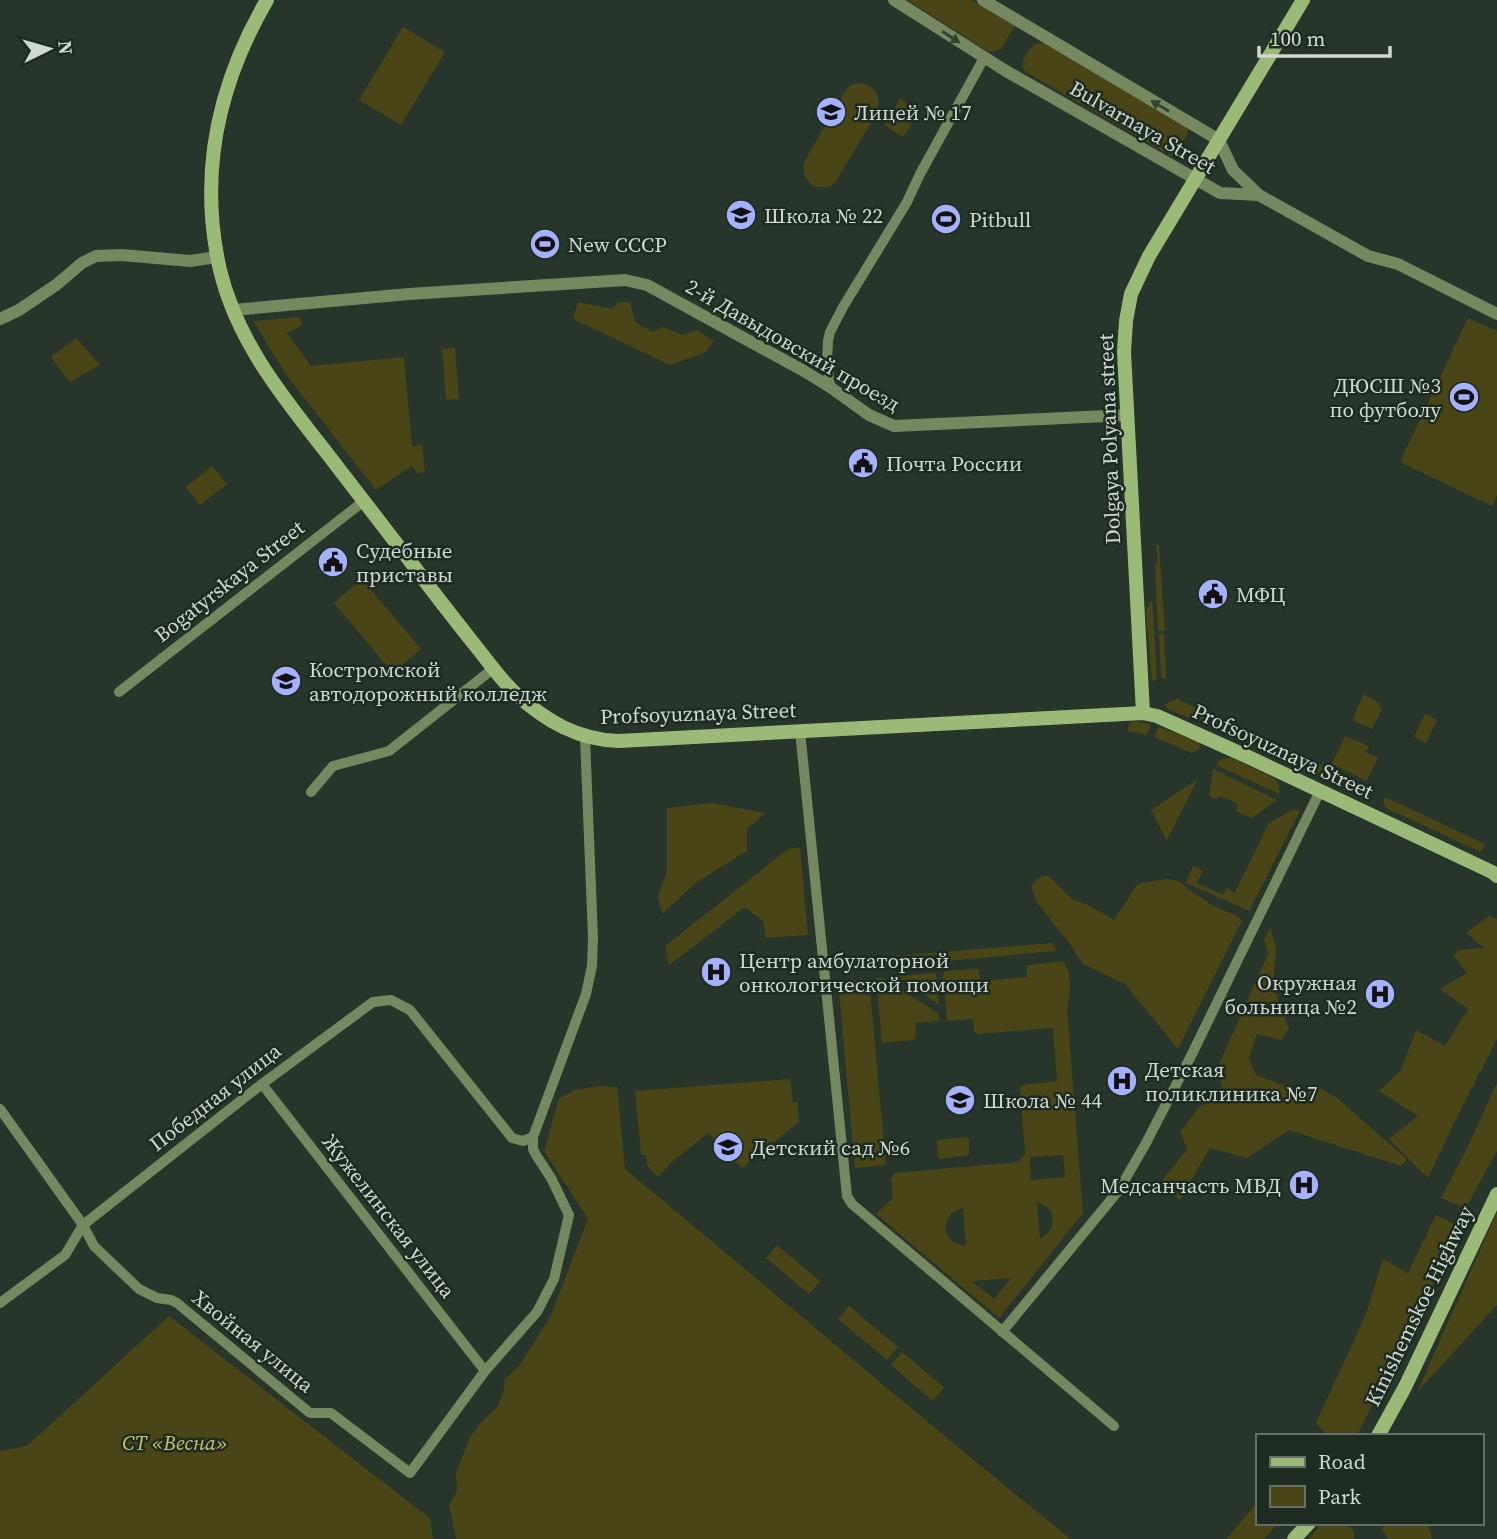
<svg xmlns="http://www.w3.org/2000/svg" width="1497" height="1539" font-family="'Source Serif 4',serif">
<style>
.green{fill:#494516;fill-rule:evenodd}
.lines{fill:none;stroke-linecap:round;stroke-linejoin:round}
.minor{stroke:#758860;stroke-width:10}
.tertiary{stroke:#758860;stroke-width:12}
.secondary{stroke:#9bba78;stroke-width:14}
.oneway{fill:#334231}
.labels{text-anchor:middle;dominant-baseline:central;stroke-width:5;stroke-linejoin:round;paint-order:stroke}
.poi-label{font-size:21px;fill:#cfd8d1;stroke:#1d2b21;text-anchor:start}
.street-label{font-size:21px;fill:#cfd8d1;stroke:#1d2b21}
.park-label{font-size:21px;font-style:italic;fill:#cac36b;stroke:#1d2b21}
</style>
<rect width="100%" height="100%" fill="#27352b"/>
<g class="green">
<polygon points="907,0 971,0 1015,26 1001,49 989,52"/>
<polygon points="403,27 445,52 401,125 359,100"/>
<path d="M1037,43H1042L1054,47L1189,128L1186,137L1174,156H1171L1024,71C1020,59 1027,50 1037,43Z"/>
<path d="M857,83C874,85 881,94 878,111L835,183L829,187H815C805,180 802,174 804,162L846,90L851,85Z"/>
<polygon points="900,99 919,111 903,137 884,125"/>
<polygon points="578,302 612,309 618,302 630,302 635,322 652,332 663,327 683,335 696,330 714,341 706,352 670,365 573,319"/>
<polygon points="299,317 302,325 287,333 311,366 404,357 412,446 422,445 425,472 417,473 412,466 376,490 288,377 275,357 254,321"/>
<polygon points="1468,318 1497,331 1497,495 1492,506 1400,462"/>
<polygon points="76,338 100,365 70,382 51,357"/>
<polygon points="455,348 459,399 446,400 442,349"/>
<polygon points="212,466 227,484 200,505 186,487"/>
<polygon points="1156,545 1159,545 1165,631 1158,631 1155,565 1158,563"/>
<polygon points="362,579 421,649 393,673 334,603"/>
<polygon points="1152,599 1157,678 1156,680 1152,681 1146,611"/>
<polygon points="1159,634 1164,634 1166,678 1161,678"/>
<polygon points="1364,694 1379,703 1382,709 1372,729 1352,720"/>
<polygon points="1177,699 1243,729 1235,736 1170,710 1164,705"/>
<polygon points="1425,714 1437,720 1426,743 1414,737"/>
<polygon points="1135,721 1149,724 1151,725 1147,735 1128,731 1129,723"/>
<polygon points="1159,727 1198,742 1200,744 1199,749 1192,753 1156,738 1155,735"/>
<polygon points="1345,736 1369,746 1366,752 1378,758 1366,781 1332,764"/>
<polygon points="1262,737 1365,786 1360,790 1351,792 1263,750 1260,744"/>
<path d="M1231,757L1275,779C1280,783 1280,788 1279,794L1216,765L1221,759Z"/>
<polygon points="1213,769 1277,800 1252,818 1249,817 1236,811 1238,804 1220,796 1217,799 1211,798 1209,794"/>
<polygon points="1198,779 1167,840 1151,810"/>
<polygon points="1385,797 1485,844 1481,852 1386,808 1383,802"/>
<polygon points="712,803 766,813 747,829 747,851 697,882 662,914 658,896 667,871 667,808"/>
<polygon points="1293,809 1300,811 1249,911 1186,883 1193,866 1203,871 1197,883 1223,895 1227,888 1234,892 1234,894 1269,823"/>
<polygon points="800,847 808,935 766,938 763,921 745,907 669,965 665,946 788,849"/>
<polygon points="1048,875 1072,899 1088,905 1114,920 1137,885 1140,883 1167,879 1179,881 1188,889 1215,907 1236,915 1242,921 1178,1049 1125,984 1083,964 1070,944 1038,904 1031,887 1038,878"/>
<polygon points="1489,916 1497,919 1497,1039 1452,1127 1428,1178 1389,1139 1418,1116 1379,1091 1401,1070 1416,1030 1445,1046 1468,1009 1440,989 1467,973 1454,956 1458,950 1484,948 1466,933"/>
<polygon points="1270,928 1276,947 1273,986 1289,1029 1281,1040 1257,1034 1249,1058 1256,1075 1304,1093 1319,1087 1337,1098 1407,1159 1401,1166 1289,1130 1247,1158 1210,1148 1180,1200 1161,1181 1187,1150 1180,1132 1200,1106 1225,1096 1217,1069 1268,954 1264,939"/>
<polygon points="1052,943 1056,948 1055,951 947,961 944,960 942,954 897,958 894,965 837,969 834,967 833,961"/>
<path d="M1063,961C1073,974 1070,993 1067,1009L1083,1213L999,1318L876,1214L893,1198L891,1179L894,1173L1018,1162L1025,1154L1020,1088L1022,1085L1057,1081L1053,1028L978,1034L974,1031L973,1019L947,1021L943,975L945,971L978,969L981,981L1027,977V966L1028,965ZM1063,1155L1065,1177L1031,1180L1030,1157ZM1037,1202C1057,1209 1058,1229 1040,1239ZM963,1208L966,1245V1246C940,1243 938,1214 963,1208ZM1011,1278L994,1299L973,1282L974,1281Z"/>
<polygon points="936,973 939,1005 899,976"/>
<polygon points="876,978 882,978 939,1014 939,1021 915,1023 916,1037 913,1040 882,1043"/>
<polygon points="869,979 886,1165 855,1168 838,982"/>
<polygon points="790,1079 793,1102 798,1102 799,1122 742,1168 708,1133 671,1163 658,1177 647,1165 646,1155 641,1154 635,1091"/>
<polygon points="1497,1083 1497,1151 1466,1208 1441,1198 1467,1148"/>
<path d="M599,1086L617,1087L625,1169C774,1292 920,1418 1071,1539H456L449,1505L457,1491L456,1473L470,1437L484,1419L496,1409L503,1394L505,1379L520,1365L551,1315L588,1219L544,1151L559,1098L575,1090Z"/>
<polygon points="966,1137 969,1139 969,1155 940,1159 938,1157 937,1142 938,1140"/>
<polygon points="1497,1212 1497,1305 1417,1392"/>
<polygon points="1436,1215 1459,1226 1432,1287 1422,1303 1358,1434 1328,1436 1316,1423 1366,1314 1383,1259 1408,1273"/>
<polygon points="777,1245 820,1281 809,1294 766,1258"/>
<polygon points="849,1306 898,1347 887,1360 838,1319"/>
<polygon points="169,1316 427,1516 430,1518 433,1539 0,1539 0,1451 27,1446"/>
<polygon points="902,1352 944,1387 933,1401 891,1365"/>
<polygon points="1257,1503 1257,1523 1279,1523 1264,1539 1226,1539"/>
<polygon points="1322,1523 1345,1523 1354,1531 1354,1539 1309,1539"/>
<polygon points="1387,1523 1428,1523 1432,1539 1388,1539 1382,1529"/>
</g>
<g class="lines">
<g class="minor">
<polyline points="830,387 827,361 828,341 830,332 843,307 907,202 920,174 984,58"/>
<polyline points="119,692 364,501"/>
<polyline points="800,731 847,1196 852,1204 1114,1426"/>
<polyline points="311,792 333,766 389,751 494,668"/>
<polyline points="262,1084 485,1371"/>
<polyline points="0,1109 83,1225 94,1246 139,1289 157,1298 171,1300 177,1303 310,1413 331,1413 410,1473 485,1371 537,1312 554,1279 569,1215 551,1178 536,1155 533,1149 533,1137"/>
<polyline points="0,1303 65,1255 83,1225 262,1084 373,1002 391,1000 410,1010 512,1138 523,1141 533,1137 586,994 592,966 593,938 585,737"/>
<polyline points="1002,1332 1119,1190 1146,1143 1192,1054 1320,791"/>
</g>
<g class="tertiary">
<polyline points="894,0 1006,71 1220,193 1259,195"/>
<polyline points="983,0 1219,140 1233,170 1259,195 1368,256 1398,264 1497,314"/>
<polyline points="233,310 409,294 610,281 625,280 647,285 804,371 830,387 869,415 894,426 1128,415"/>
<polyline points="0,319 19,310 56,285 82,263 96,256 122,255 190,261 217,257"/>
</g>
<g class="secondary">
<path d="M267,0C218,84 198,174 220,270C237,341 282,396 326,452C354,488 382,525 410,561C432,591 455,620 478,649C490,664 502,681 516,694C546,721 578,740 619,741L1143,713L1157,716L1244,755L1492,872L1497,876"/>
<polyline points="1143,713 1124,352 1126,321 1131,294 1149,256 1303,0"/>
<polyline points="1378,1436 1405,1387 1497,1194"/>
<polyline points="1294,1539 1309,1523"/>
</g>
</g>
<defs><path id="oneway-solid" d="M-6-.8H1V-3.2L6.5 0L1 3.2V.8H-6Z" transform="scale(1.75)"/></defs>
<g class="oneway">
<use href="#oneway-solid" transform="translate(951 37) rotate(33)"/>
<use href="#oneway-solid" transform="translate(1160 106) rotate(-150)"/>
</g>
<defs>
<g id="school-disc" transform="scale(1.575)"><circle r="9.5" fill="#a5b1fc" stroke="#1d2b21"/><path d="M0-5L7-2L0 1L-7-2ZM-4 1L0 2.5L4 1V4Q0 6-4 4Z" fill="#111"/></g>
<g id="stadium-disc" transform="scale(1.575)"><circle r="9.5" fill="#a5b1fc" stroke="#1d2b21"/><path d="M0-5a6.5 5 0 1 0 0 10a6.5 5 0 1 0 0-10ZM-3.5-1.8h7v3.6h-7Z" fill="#111"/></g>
<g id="civic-disc" transform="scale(1.575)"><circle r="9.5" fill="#a5b1fc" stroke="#1d2b21"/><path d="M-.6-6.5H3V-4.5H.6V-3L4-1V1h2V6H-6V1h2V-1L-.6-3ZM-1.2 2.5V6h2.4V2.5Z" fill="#111"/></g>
<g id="university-disc" transform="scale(1.575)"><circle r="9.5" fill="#a5b1fc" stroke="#1d2b21"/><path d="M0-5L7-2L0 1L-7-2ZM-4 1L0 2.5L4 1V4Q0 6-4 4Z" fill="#111"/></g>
<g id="hospital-disc" transform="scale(1.575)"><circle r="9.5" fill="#a5b1fc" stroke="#1d2b21"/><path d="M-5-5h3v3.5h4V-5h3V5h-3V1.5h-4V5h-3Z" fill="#111"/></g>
</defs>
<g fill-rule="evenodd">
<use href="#school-disc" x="831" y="112"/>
<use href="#school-disc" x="741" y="215"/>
<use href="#stadium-disc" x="946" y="219"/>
<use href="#stadium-disc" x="545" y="244"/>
<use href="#stadium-disc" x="1464" y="397"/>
<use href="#civic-disc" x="863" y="463"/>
<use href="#civic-disc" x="333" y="562"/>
<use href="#civic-disc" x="1213" y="594"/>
<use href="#university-disc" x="286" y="681"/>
<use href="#hospital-disc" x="716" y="972"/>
<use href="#hospital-disc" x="1380" y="994"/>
<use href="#hospital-disc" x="1122" y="1081"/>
<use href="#school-disc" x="960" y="1100"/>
<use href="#school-disc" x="728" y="1147"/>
<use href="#hospital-disc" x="1304" y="1185"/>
</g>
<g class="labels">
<g class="poi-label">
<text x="854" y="112">Лицей № 17</text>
<text x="764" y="215">Школа № 22</text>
<text x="969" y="219">Pitbull</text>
<text x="568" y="244">New СССР</text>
<text x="1441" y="385" text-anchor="end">ДЮСШ №3<tspan x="1441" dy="24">по футболу</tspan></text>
<text x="886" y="463">Почта России</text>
<text x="356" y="550">Судебные<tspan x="356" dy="24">приставы</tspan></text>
<text x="1236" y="594">МФЦ</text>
<text x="309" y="669">Костромской<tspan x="309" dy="24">автодорожный колледж</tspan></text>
<text x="739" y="960">Центр амбулаторной<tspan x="739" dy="24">онкологической помощи</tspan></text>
<text x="1357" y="982" text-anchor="end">Окружная<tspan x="1357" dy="24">больница №2</tspan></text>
<text x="1145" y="1069">Детская<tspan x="1145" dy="24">поликлиника №7</tspan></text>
<text x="983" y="1100">Школа № 44</text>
<text x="751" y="1147">Детский сад №6</text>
<text x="1281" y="1185" text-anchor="end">Медсанчасть МВД</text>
</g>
<g class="street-label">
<text transform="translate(1143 127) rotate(30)">Bulvarnaya Street</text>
<text transform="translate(793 345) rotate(30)">2-й Давыдовский проезд</text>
<text transform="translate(1109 439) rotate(-92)">Dolgaya Polyana street</text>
<text transform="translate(229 581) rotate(-38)">Bogatyrskaya Street</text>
<text transform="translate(698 713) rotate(-2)">Profsoyuznaya Street</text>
<text transform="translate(1283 751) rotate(25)">Profsoyuznaya Street</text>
<text transform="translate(215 1097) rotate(-38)">Победная улица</text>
<text transform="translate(389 1216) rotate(52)">Жужелинская улица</text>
<text transform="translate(1419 1306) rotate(-64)">Kinishemskoe Highway</text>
<text transform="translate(253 1341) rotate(39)">Хвойная улица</text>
</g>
<g class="park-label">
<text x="175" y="1442">СТ «Весна»</text>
</g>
</g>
<rect x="1256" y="1434" width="228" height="91" fill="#1d2b21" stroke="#647067" stroke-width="2"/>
<rect x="1270" y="1457" width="35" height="10" fill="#9bba78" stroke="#647067" stroke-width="2"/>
<text x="1318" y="1469" font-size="21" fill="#cfd8d1">Road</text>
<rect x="1270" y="1486" width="35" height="21" fill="#494516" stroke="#647067" stroke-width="2"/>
<text x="1318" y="1504" font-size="21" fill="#cfd8d1">Park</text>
<g transform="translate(49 49) rotate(85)" stroke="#1d2b21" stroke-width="5" paint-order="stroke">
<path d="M0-5L12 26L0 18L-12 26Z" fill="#cfd8d1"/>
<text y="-10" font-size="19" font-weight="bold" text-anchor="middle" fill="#cfd8d1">N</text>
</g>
<path d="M1259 46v10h131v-10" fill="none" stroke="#cfd8d1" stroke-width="3.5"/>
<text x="1270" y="46" font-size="21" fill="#cfd8d1" stroke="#1d2b21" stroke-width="5" paint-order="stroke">100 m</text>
</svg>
